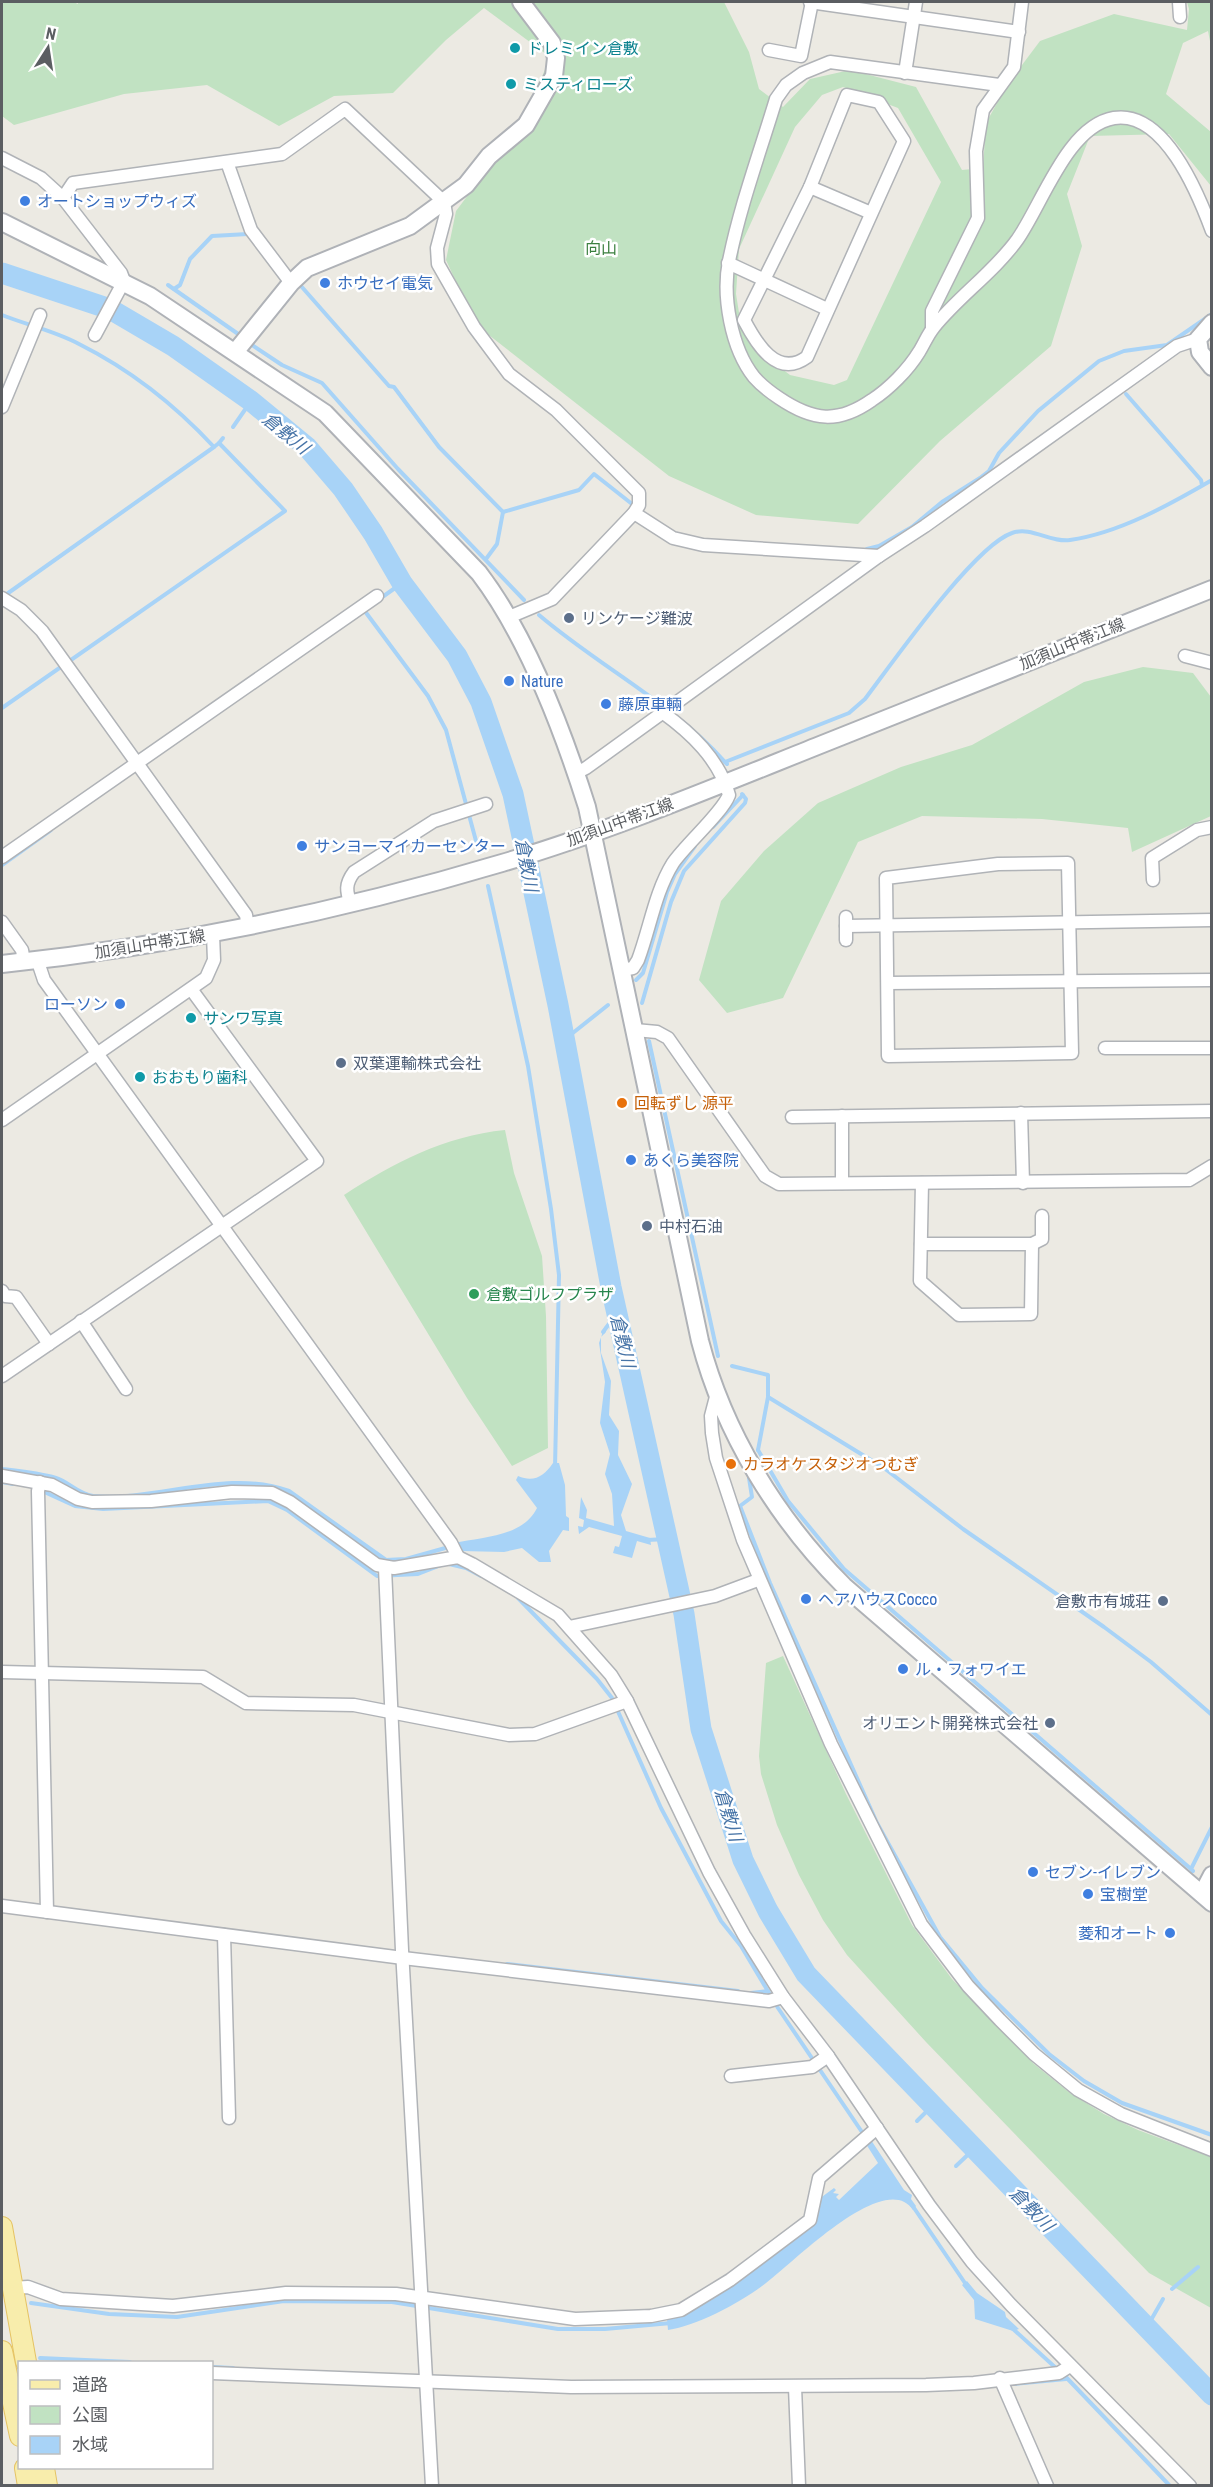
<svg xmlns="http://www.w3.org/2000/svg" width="1213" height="2487" font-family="'Roboto Condensed','Noto Sans JP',sans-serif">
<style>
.green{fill:#c1e2c2;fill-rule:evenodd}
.water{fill:#a8d3f7}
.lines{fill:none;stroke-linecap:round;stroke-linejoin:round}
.stream{stroke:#a8d3f7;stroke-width:4}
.river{stroke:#a8d3f7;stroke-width:21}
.street-casing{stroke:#b0b3b7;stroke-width:15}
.secondary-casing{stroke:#afb2b7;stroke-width:20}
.primary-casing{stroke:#e5c363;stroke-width:22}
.street{stroke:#fff;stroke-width:12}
.secondary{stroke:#fff;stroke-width:16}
.primary{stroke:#f8edac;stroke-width:20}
.culture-dot{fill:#0f9aa8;stroke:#fff;stroke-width:2}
.shop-dot{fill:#3f7fe0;stroke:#fff;stroke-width:2}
.service-dot{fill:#5c6f8a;stroke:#fff;stroke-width:2}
.food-dot{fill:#e8710a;stroke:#fff;stroke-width:2}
.leisure-dot{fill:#2e9e5b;stroke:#fff;stroke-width:2}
.labels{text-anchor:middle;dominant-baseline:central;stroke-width:5;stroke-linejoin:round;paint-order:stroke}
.culture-label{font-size:16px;fill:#0d838f;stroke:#fff;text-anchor:start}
.shop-label{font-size:16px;fill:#366cbe;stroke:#fff;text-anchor:start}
.park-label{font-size:16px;fill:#3c8040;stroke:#fff}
.service-label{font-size:16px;fill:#4e5e75;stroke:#fff;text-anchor:start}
.street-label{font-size:16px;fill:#5b5e62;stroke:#fff}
.food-label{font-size:16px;fill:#c56008;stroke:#fff;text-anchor:start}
.leisure-label{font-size:16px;fill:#27864d;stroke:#fff;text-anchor:start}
.water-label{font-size:18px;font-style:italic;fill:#4774a7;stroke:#fff}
</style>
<rect width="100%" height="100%" fill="#eceae3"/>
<g class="green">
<path d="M2,2H73L78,4V2H724L749,52L759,89L783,107L810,79L850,70L916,87L962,170L983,168L986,123L1007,85L1040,41L1114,14L1187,30L1189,9L1187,2H1211V46L1208,31L1183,43L1166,94L1211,132V186L1169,134L1090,136L1067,194L1082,246L1051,346L940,441L858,524L756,515L669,476L476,325L446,260L456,211L524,121L550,57L484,8L446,40L393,93L334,96L279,126L207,85L124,94L14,125L2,116ZM843,87L898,108L941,182L847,380L834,385L790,375L760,352L741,325L736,294L739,249L795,127L822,95Z"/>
<polygon points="1143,667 1193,673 1211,697 1211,816 1132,852 1128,828 1042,819 922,816 858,842 783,998 727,1013 699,980 721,901 764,851 818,803 901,767 972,745 1084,682"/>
<path d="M505,1130L514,1173L542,1256L546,1316L548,1448L512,1466L467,1398L344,1195C393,1163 445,1136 505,1130Z"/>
<polygon points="783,1656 846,1794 912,1925 952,1979 1034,2064 1070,2093 1104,2114 1138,2130 1211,2157 1211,2308 1149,2273 926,2042 847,1955 823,1920 799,1875 777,1825 761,1774 759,1756 766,1663"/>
</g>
<g class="water">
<polygon points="605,1326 606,1332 601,1337 601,1353 611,1381 609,1415 619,1431 618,1455 632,1484 621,1515 626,1531 650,1538 651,1545 637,1541 632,1558 613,1553 615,1546 619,1547 622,1536 589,1527 579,1534 578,1526 583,1527 584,1520 579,1518 581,1497 587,1510 586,1518 614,1526 612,1494 605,1474 610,1454 600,1423 605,1382 599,1343"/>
<path d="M553,1463H559L565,1485L566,1516L569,1518V1531L563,1530L549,1551L551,1562H539L522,1548L504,1552L461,1551L454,1543C482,1537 523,1537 537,1508L516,1480L518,1476C534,1483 544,1476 553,1463Z"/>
<path d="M871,2140L904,2190L912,2195L911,2199L916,2206L913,2210C885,2168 791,2265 766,2283C742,2302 697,2326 668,2330L667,2319L799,2233L819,2199L834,2188L836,2190L833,2193L839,2194L836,2197L839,2200L878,2163L866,2144Z"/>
<polygon points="967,2281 977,2293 1005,2312 1006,2317 1019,2329 1013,2331 975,2319 974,2300 962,2285"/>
</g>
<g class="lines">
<g class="stream">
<polyline points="168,285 241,336"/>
<polyline points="301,286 389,386 394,387 439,447 503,512 497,544 486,559"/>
<polyline points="174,289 180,285 190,259 212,236 248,234"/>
<path d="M2,315C27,325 55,331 79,344C129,369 176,406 214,447L219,443L285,511L2,708"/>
<polyline points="249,343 282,365 322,383 398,469 524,600"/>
<polyline points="1126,394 1201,480 1202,485"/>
<polyline points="233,427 251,401"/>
<polyline points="219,443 223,438"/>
<polyline points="503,512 579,490 594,474 632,504"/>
<polyline points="867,549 879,546 912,527 942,502 980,478 989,471 999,453 1038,411 1099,361 1124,351 1167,345 1212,314"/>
<polyline points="4,596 214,447"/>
<polyline points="381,598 402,583"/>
<polyline points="364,610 428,696 446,730 479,852"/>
<path d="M539,615C600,667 671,702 725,762"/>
<path d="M727,764L725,762L849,713L865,699C893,662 974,546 1012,533C1031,526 1051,543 1070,540C1119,533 1169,505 1212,480"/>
<polyline points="713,827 743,795"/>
<polyline points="2,865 51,830"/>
<polyline points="488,886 528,1066 551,1209 559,1275 555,1468"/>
<polyline points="636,980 643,973 667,892 675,874 695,846"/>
<polyline points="642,1003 671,902 684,871 745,803 746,799 742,794"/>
<polyline points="564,1040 608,1005"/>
<polyline points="649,1041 718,1356"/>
<polyline points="603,1332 617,1313"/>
<polyline points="732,1366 768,1375 768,1397 758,1450"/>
<polyline points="768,1397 884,1468 963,1529 1104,1627 1151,1662 1212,1715"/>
<polyline points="758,1450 788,1501 844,1569 1191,1869"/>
<path d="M2,1469C19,1471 39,1473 56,1478C69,1482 78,1494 93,1496C157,1502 227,1468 289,1491L386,1560L406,1559L449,1547"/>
<polyline points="749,1478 752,1497 740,1506 770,1583 877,1823 940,1937 982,1988 1049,2054 1084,2081 1122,2103 1212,2135"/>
<polyline points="2,1482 13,1484"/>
<polyline points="40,1490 75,1506 103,1509 268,1501 287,1510 377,1576 418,1574 441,1565"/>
<polyline points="647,1540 667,1539"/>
<polyline points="449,1564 466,1568 481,1576"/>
<polyline points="518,1598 597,1679 612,1698 661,1808 721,1921 741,1946 778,2008 864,2135"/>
<polyline points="1193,1871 1191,1869 1212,1827"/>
<polyline points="507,1964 738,1991"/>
<polyline points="751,1993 768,1991"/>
<polyline points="917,2121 933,2105"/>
<polyline points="956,2166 975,2148"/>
<polyline points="912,2205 967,2286"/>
<polyline points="1172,2289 1198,2267"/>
<polyline points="31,2303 109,2314 177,2317 284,2301 392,2302 558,2329 605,2329 671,2323"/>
<polyline points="1147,2327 1163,2299"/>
<polyline points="1012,2328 1057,2369"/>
<polyline points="40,2358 130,2362"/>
<polyline points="212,2367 233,2368"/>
<polyline points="1063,2374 1170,2486"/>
<polyline points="1014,2384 1066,2379"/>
</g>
<polyline class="river" points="2,273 110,309 173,346 251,401 307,447 343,489 373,533 402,583 457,656 481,702 513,794 558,1005 611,1287 684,1614 701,1729 743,1860 768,1911 806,1974 1212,2395"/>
<g class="street-casing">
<g id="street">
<polyline points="810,2 1019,32"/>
<polyline points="1179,2 1180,17"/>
<polyline points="769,50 801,56 812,2"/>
<polyline points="905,73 916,2"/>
<path d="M999,85L830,62L803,73L786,85L776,99C760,152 740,206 729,261C722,296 731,348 754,377C761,385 770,392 779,398C813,421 838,424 872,400C889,389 908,370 919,352C924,344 928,334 934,327C959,296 994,272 1017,240C1042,205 1067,126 1114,118C1164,110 1198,193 1212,231"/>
<path d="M847,95L879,102L904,141L807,357C777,379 756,343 744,320L810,187Z"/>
<polyline points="2,158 41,178 63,198 121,273 124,281 95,335"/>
<polyline points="227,162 251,230 291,283"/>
<polyline points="810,187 871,213"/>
<polyline points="63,198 73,183 282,154 345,109 444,202 446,214 437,248 438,264 474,327 509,374 556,410 639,493 639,505 634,513 552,599 509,617"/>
<polyline points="728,263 827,309"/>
<polyline points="932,328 932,311 978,218 976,151 983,110 1014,67 1022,2"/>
<polyline points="2,407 40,315"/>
<polyline points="634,513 673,538 703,545 879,556"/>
<polyline points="2,598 21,610 42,631 246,915 248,927"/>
<polyline points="1185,656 1212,663"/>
<polyline points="576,773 586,768 879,556 925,526 1177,346 1198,339"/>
<polyline points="2,857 377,596"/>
<polygon points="1068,863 1072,1053 888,1056 886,878 998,864"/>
<polyline points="1153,880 1152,858 1197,830 1212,827"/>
<path d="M351,905C346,891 345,884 354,872L434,821L486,804"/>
<polyline points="846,917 846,940"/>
<polyline points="2,922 22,950 24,961"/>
<polyline points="846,926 1212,920"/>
<polyline points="37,959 44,980 451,1543 458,1557"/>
<path d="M622,970L633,968L638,960C650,928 655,892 673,863C687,843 722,813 729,795C719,759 691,733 662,712"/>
<polyline points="888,983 1212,980"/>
<polyline points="635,1030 657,1032 668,1038 765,1176 779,1184 1189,1180 1212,1166"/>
<polyline points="1105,1048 1212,1048"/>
<polyline points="1021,1113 1023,1183"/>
<polyline points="792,1117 1212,1111"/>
<polyline points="2,1120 206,978 214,960 213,935"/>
<polyline points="842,1183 842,1116"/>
<polyline points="922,1183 920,1281 959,1315 1031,1314 1032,1244"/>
<polyline points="921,1244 1032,1244 1042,1239 1042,1216"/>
<polyline points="2,1291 5,1296 16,1297 49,1344"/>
<polyline points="81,1321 126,1389"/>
<polyline points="2,1376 317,1161 191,989"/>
<polyline points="717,1393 711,1416 712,1433 716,1458 743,1540 831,1744 921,1924 968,1986 1000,2020 1034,2054 1078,2090 1121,2114 1212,2150"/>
<polyline points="2,1476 52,1485 78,1499 92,1502 151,1501 232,1492 272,1493 290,1502 377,1565 394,1568 458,1557 472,1564 558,1615 611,1675 627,1701 709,1872 744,1935 783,1997 828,2056 929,2205 972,2262 1011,2305 1190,2486"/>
<polyline points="40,1482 38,1491 47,1912"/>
<polyline points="385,1568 402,1950 432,2486"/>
<polyline points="569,1627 715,1596 758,1580"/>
<polyline points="2,1672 203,1677 246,1703 354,1705 509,1735 535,1734 627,1701"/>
<polyline points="2,1906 403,1958 769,2001 783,1997"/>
<polyline points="224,1935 229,2118"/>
<polyline points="731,2076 812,2067 828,2056"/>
<polyline points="12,2288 28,2287 61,2299 173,2306 286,2293 396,2294 575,2319 651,2316 681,2310 730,2280 810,2220 819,2178 877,2128"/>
<polyline points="212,2373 571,2387 926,2385 974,2383 1059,2373 1070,2366"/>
<polyline points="1000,2378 1047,2486"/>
<polyline points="795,2387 799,2486"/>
</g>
</g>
<g class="secondary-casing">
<g id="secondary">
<path d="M2,222L150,296L325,413L479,573C527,636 563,731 587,807L700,1341C724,1433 777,1519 844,1586L1212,1903"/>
<polyline points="1212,323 1198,339 1200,352 1212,367"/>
<polyline points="236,351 291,283 307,268 410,226 466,185 489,156 526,125 554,76 556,58 552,43 521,2"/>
<path d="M2,964C172,946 338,912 502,863C610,831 715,787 820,745C950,693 1081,641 1212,589"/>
<polyline points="1202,1894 1212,1875"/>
</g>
</g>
<g class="primary-casing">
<g id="primary">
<polyline points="2,2227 26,2362"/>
<polyline points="2,2351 20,2436"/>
<polyline points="25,2468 28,2486"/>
<polyline points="44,2468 47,2486"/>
</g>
</g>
<use href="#street" class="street"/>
<use href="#secondary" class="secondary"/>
<use href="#primary" class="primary"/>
</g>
<g class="culture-dot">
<circle cx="515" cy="48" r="6"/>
<circle cx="511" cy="84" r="6"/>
<circle cx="191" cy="1018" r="6"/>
<circle cx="140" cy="1077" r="6"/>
</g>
<g class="shop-dot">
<circle cx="25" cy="201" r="6"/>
<circle cx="325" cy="283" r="6"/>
<circle cx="509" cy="681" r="6"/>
<circle cx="606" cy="704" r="6"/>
<circle cx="302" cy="846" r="6"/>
<circle cx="120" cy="1004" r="6"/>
<circle cx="631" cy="1160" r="6"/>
<circle cx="806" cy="1599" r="6"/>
<circle cx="903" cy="1669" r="6"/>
<circle cx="1033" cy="1872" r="6"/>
<circle cx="1088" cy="1894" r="6"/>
<circle cx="1170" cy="1933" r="6"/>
</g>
<g class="service-dot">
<circle cx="569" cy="618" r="6"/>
<circle cx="341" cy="1063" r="6"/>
<circle cx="647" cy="1226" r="6"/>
<circle cx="1163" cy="1601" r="6"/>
<circle cx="1050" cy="1723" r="6"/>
</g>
<g class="food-dot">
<circle cx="622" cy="1103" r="6"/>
<circle cx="731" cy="1464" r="6"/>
</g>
<circle class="leisure-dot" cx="474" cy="1294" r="6"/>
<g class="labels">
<g class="culture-label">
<text x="527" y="48">ドレミイン倉敷</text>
<text x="523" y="84">ミスティローズ</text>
<text x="203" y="1018">サンワ写真</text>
<text x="152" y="1077">おおもり歯科</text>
</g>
<g class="shop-label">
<text x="37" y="201">オートショップウィズ</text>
<text x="337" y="283">ホウセイ電気</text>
<text x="521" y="681">Nature</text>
<text x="618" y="704">藤原車輛</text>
<text x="314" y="846">サンヨーマイカーセンター</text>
<text x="108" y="1004" text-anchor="end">ローソン</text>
<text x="643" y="1160">あくら美容院</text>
<text x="818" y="1599">ヘアハウスCocco</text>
<text x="915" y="1669">ル・フォワイエ</text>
<text x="1045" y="1872">セブン-イレブン</text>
<text x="1100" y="1894">宝樹堂</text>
<text x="1158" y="1933" text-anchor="end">菱和オート</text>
</g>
<g class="park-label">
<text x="601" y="248">向山</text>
</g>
<g class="service-label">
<text x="581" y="618">リンケージ難波</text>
<text x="353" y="1063">双葉運輸株式会社</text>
<text x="659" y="1226">中村石油</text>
<text x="1151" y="1601" text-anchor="end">倉敷市有城荘</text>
<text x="1038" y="1723" text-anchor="end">オリエント開発株式会社</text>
</g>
<g class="street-label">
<text transform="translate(1072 644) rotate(-22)">加須山中帯江線</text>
<text transform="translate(620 822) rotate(-20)">加須山中帯江線</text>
<text transform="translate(150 944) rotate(-9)">加須山中帯江線</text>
</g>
<g class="food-label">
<text x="634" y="1103">回転ずし 源平</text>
<text x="743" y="1464">カラオケスタジオつむぎ</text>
</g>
<g class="leisure-label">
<text x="486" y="1294">倉敷ゴルフプラザ</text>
</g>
<g class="water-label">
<text transform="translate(286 433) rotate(39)">倉敷川</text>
<text transform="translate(527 865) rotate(79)">倉敷川</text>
<text transform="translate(623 1341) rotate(77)">倉敷川</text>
<text transform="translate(729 1815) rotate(73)">倉敷川</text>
<text transform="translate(1032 2209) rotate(46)">倉敷川</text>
</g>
</g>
<rect width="1213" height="2487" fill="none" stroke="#5b5e62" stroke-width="6"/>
<rect x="18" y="2361" width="195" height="108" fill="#ffffff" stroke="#bdbfc0" stroke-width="1.5"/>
<rect x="30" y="2380" width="30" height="9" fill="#f8edac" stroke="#bdbfc0" stroke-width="1.5"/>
<text x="72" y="2391" font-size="18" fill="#5b5e62">道路</text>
<rect x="30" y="2406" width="30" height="18" fill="#c1e2c2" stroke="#bdbfc0" stroke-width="1.5"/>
<text x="72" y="2421" font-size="18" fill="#5b5e62">公園</text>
<rect x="30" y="2436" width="30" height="18" fill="#a8d3f7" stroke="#bdbfc0" stroke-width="1.5"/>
<text x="72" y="2451" font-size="18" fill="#5b5e62">水域</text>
<g transform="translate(48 48) rotate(12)" stroke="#ffffff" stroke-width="4.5" paint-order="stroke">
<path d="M0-4.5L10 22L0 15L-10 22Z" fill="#5b5e62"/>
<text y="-9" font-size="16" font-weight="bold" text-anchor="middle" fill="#5b5e62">N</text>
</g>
</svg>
